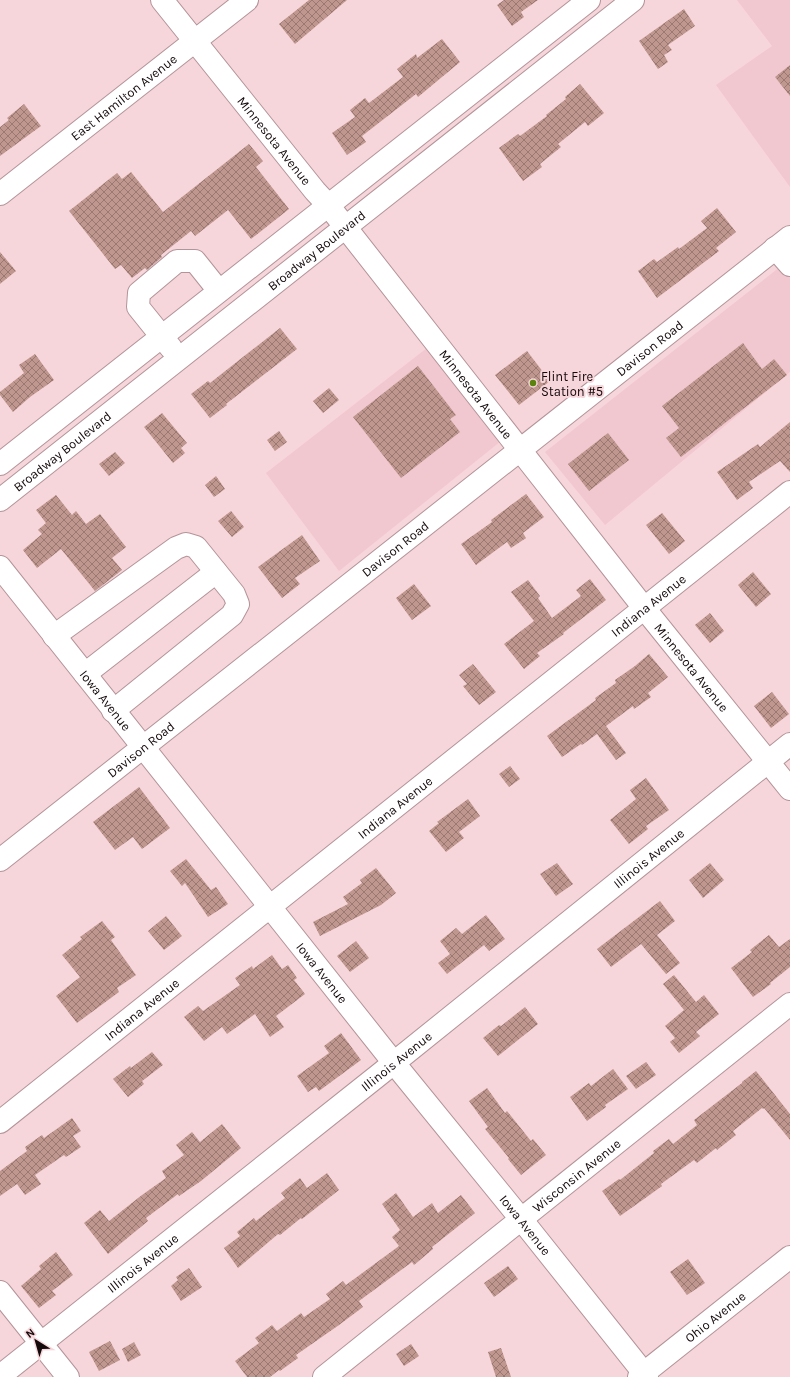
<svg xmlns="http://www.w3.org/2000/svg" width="790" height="1377" font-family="Karla,sans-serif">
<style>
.built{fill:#f1c8cf}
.building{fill:url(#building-cross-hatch)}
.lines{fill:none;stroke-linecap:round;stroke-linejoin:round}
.minor-casing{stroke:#b39499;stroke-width:24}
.major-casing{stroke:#b39499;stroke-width:24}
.minor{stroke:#fff;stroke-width:22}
.major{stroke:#fff;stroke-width:22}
.poi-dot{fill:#59830c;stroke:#f7d6db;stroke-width:1.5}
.labels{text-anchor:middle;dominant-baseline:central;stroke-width:4;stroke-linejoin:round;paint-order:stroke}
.street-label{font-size:13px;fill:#14090b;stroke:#f7d6db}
.poi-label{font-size:13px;fill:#14090b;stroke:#f7d6db;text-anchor:start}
</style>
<defs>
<pattern id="building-cross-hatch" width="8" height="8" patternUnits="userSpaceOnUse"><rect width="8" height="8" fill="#bf978f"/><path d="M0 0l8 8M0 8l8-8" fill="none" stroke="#9a7973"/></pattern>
</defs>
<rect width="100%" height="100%" fill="#f7d6db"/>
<g class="built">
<polygon points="737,0 790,0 790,187 716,85 772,46"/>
<polygon points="790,259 790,372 605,525 545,452"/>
<polygon points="427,348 501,441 339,571 266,473"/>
</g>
<g class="building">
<polygon points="309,0 347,0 295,44 279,24"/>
<polygon points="504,0 538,0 521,12 524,17 512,26 497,5"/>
<polygon points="684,9 695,26 668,45 672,50 664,55 668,62 658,69 639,41"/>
<polygon points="442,39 460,62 418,97 416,94 362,136 366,142 347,155 332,133 355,117 350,110 365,98 369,103 403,77 397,69 416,54 417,58"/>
<polygon points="790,65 790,96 775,77"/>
<polygon points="580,84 604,113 588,126 585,122 558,144 561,147 540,164 542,167 523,181 499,148 518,134 520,136 547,116 546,115 566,99 565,97"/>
<polygon points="24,104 41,126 0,156 0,127 9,120 7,118"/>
<polygon points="249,144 263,161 256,167 289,209 251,239 228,210 195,236 191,231 161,255 162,257 147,270 145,268 132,278 121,265 115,269 69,211 117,173 122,179 131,172 163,212"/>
<polygon points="717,208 736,232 716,248 719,251 657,298 638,271 654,259 657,262 678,247 679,249 707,228 701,221"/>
<polygon points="0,252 16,271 0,284"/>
<polygon points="280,328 297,349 226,404 227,405 210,418 191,394 208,381 210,383"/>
<polygon points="743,343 762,369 774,359 787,375 681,457 666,438 679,428 662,406"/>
<polygon points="527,351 550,381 519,405 495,375"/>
<polygon points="35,354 54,380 30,397 13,412 0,395 0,392 24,373 19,365"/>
<polygon points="418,366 456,415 450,419 460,432 401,478 353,417"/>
<polygon points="329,388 339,400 323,413 313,401"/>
<polygon points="162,413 187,443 181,448 185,453 173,463 144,427"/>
<polygon points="790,422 790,472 780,461 749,482 753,488 737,500 717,472 758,444 760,447"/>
<polygon points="279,431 287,442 275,451 267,440"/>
<polygon points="608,433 629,460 589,491 568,464"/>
<polygon points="115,452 125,463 109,476 99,464"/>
<polygon points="216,476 225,489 214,497 205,485"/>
<polygon points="526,494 544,517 523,533 526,538 511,548 507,542 476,565 461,544 492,522 491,520"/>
<polygon points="56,495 72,515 76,511 86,524 100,514 126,547 112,558 122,570 95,591 61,549 37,568 23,550 42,534 38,530 46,523 36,510"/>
<polygon points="231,511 244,527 232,537 218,521"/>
<polygon points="662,513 685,541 669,554 646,525"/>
<polygon points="302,535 320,561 295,578 300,584 282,598 258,567"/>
<polygon points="753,572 771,594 756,607 738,585"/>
<polygon points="590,579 606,600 563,633 564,634 537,653 540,656 524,669 504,644 534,621 511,592 528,580 540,596 538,598 552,618 581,596 576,590"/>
<polygon points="414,584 431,606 412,620 396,598"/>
<polygon points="710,613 724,631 710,643 695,625"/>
<polygon points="649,654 668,677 648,693 651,697 634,709 633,706 606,726 626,753 616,760 597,734 582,745 581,744 562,757 547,736 596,700 595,698 616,683 615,680 635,666"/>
<polygon points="473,664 496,692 479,705 463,686 467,684 459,675"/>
<polygon points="772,692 789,714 771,728 754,706"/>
<polygon points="510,766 520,779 509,787 499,774"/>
<polygon points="646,778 669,810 646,826 648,829 629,844 610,820 636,799 630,790"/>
<polygon points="139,787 170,828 142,849 133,837 115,850 93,822"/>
<polygon points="468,799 480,816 459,832 464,838 446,852 429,831 439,823 437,822"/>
<polygon points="186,859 211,890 216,887 228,904 208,917 185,883 182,886 170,871"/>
<polygon points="557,863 573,884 556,896 540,874"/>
<polygon points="710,863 724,880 703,898 689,880"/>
<polygon points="376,868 396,893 381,905 320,936 313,922 348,904 343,897 362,883 360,880"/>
<polygon points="660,901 675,921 657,935 680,963 666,974 641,944 611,967 597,949"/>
<polygon points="486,915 505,939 489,951 484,945 447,974 438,963 450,954 440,941 456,928 462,934"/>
<polygon points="166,916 182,936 164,950 148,931"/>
<polygon points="102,921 115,937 111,940 136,975 117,988 119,992 77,1023 56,996 80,977 62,955 82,939 80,937"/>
<polygon points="769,935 779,947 790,939 790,967 770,983 771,984 753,997 731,968 752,952 750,950"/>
<polygon points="356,941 369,958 350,972 337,956"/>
<polygon points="272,955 282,969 288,965 297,978 294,980 305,994 276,1016 284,1027 270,1037 255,1014 227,1034 222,1027 204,1041 184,1017 198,1006 203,1011 240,985 235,978 252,966 253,969"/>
<polygon points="674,975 696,1002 704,995 719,1014 696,1032 700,1036 679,1053 670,1042 675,1038 665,1026 684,1010 663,984"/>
<polygon points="525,1007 538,1024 498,1056 483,1038 499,1025 501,1026"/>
<polygon points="341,1033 361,1060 319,1091 316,1087 308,1092 297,1076 329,1053 324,1046"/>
<polygon points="152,1052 163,1065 142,1081 144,1084 128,1097 113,1079 130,1066 131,1068"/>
<polygon points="646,1062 656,1075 636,1089 626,1076"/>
<polygon points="613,1069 628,1089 605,1105 606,1107 587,1121 570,1097 589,1083 591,1086"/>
<polygon points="756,1071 790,1114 790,1140 764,1108 763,1109 762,1108 733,1131 736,1135 717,1150 716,1148 697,1163 694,1160 661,1184 662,1186 644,1199 620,1216 602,1191 619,1179 620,1180 654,1153 653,1151 669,1139 673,1144 697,1125 694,1120 742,1083 742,1082"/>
<polygon points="487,1088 505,1113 507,1111 531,1141 533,1139 546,1155 521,1175 508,1159 509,1158 485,1129 488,1127 469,1101"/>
<polygon points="72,1118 81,1131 73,1136 81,1147 66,1157 64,1155 35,1175 41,1184 25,1195 17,1184 0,1196 0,1171 27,1151 25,1147 42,1135 44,1138"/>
<polygon points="222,1124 241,1148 201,1181 179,1196 178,1194 146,1218 148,1221 108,1254 84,1223 100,1210 109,1221 142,1195 166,1178 162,1171 184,1155 176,1145 192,1132 200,1142"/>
<polygon points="327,1173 339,1190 302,1219 301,1218 280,1235 278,1234 238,1268 224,1248 240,1236 237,1232 254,1218 256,1221 285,1198 281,1193 300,1178 307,1188"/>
<polygon points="396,1193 413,1217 432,1203 438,1213 461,1195 475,1213 432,1247 433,1249 414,1265 412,1262 359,1301 363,1307 339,1325 296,1355 298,1358 280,1371 279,1370 270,1377 247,1377 235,1361 259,1343 255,1338 272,1325 277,1331 301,1313 304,1317 330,1299 326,1294 343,1281 346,1285 399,1246 392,1237 400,1230 382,1204"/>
<polygon points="56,1252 73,1275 52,1291 56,1295 39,1308 21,1286 41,1269 39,1266"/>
<polygon points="688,1259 705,1283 687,1295 670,1272"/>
<polygon points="508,1266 518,1279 494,1297 484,1283"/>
<polygon points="189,1268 202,1287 181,1301 171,1286 178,1280 176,1277"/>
<polygon points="110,1341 120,1360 99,1371 89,1352"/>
<polygon points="134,1342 141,1355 128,1362 122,1349"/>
<polygon points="411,1344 419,1356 404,1366 396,1354"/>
<polygon points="501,1348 511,1377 496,1377 488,1352"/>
</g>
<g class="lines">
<g class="minor-casing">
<g id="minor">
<path id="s1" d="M162,0L315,191L328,205L644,608L790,789"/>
<path id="s2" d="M0,194L247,0"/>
<polyline points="775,248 790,265"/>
<polyline points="171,348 138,307 139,293 177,261 195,261 219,291"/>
<polyline points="0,464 589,0"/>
<path id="s3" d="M0,500L633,0"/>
<path id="s4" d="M0,567L394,1063L521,1219L647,1377"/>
<polyline points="54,636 176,548 186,544 196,547 234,594 238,604 232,615 113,711"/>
<polyline points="85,674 216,572"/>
<path id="s5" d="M0,1122L790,492"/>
<polyline points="0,1292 68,1377"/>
<path id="s6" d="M0,1376L380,1074L790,744"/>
<path id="s7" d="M324,1377L790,1004"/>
<path id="s8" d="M639,1377L790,1257"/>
</g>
</g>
<g class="major-casing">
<g id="major">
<path id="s9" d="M0,860L790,237"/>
</g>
</g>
<use href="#minor" class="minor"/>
<use href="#major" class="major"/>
</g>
<circle class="poi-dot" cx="533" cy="383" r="4"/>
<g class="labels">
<g class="street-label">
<text stroke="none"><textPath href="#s2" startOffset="157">East Hamilton Avenue</textPath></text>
<text stroke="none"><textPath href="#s1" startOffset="180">Minnesota Avenue</textPath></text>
<text stroke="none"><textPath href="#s3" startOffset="403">Broadway Boulevard</textPath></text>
<text stroke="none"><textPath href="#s9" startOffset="827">Davison Road</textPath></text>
<text stroke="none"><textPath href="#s1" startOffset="504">Minnesota Avenue</textPath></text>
<text stroke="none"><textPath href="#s3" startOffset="79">Broadway Boulevard</textPath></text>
<text stroke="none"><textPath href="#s9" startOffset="503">Davison Road</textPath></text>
<text stroke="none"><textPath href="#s5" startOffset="829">Indiana Avenue</textPath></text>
<text stroke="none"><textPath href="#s1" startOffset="852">Minnesota Avenue</textPath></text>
<text stroke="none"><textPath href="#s4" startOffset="170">Iowa Avenue</textPath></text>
<text stroke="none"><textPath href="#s9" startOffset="179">Davison Road</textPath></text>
<text stroke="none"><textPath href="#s5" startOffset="505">Indiana Avenue</textPath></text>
<text stroke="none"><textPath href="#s6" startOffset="830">Illinois Avenue</textPath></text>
<text stroke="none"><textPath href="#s4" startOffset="518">Iowa Avenue</textPath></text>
<text stroke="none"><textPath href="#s5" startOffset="181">Indiana Avenue</textPath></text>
<text stroke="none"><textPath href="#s6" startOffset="506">Illinois Avenue</textPath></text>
<text stroke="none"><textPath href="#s7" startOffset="323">Wisconsin Avenue</textPath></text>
<text stroke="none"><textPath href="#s4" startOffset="842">Iowa Avenue</textPath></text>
<text stroke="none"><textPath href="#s6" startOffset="182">Illinois Avenue</textPath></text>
<text stroke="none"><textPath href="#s8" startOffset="97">Ohio Avenue</textPath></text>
</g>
<g class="poi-label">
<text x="541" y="376">Flint Fire<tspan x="541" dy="15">Station #5</tspan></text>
</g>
</g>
<g transform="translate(36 1341) rotate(323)" stroke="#f7d6db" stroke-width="3" paint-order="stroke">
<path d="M0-3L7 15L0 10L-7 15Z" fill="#14090b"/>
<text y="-6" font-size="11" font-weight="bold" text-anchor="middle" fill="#14090b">N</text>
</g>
</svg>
